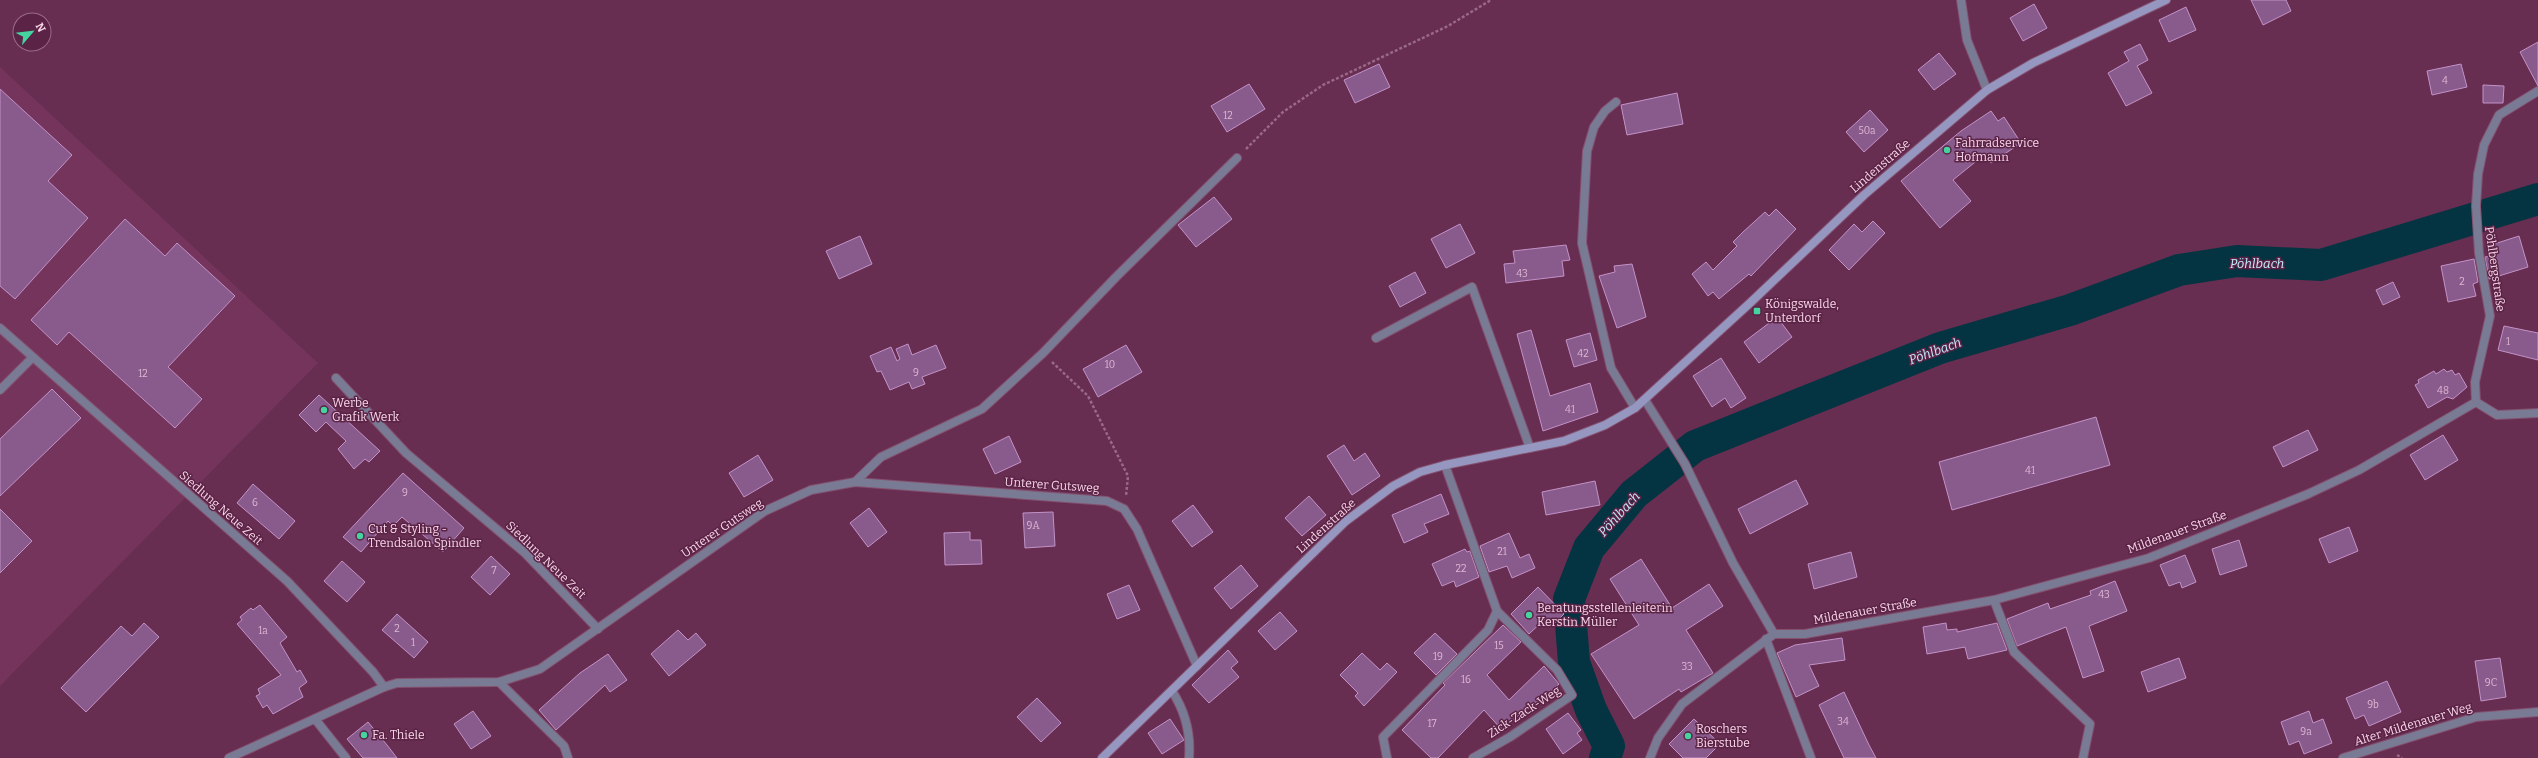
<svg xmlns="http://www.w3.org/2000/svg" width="2538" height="758" font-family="Bitter,serif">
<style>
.built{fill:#74345c}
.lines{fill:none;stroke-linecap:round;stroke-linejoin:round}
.river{stroke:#043442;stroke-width:32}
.building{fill:#895b8d;stroke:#c392c7}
.service-casing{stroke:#84506f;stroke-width:10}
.minor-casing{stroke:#84506f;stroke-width:10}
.secondary-casing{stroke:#84506f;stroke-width:10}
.path{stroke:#9a6986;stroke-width:2.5;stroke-dasharray:3 2;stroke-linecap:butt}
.service{stroke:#797a94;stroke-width:8}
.minor{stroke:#797a94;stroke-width:8}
.secondary{stroke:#9697c0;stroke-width:8}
.poi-dot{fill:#45d49f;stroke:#5b2346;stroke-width:1.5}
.labels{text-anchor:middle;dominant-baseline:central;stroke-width:3;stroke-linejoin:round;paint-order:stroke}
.number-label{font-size:10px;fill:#ddb7d2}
.poi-label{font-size:12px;fill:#f9d6e9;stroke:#5b2346;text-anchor:start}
.street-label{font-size:12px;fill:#f9d6e9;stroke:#5b2346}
.water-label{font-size:13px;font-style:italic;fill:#c3ebfc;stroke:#5b2346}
</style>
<rect width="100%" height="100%" fill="#672e51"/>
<polygon class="built" points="0,67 318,363 0,686"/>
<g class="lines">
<polyline class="river" points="1605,758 1609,746 1591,710 1574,662 1569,599 1589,548 1634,494 1695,446 1940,348 2070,310 2179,270 2237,261 2321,265 2538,199"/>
</g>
<g class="building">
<polygon points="2251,0 2286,0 2291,11 2263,25"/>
<polygon points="2034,4 2047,28 2023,41 2010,18"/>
<polygon points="2186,7 2196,30 2169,42 2159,20"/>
<polygon points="2538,42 2538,86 2520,52"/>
<polygon points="2140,44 2148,60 2137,66 2152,93 2126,106 2108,73 2129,61 2124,52"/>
<polygon points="1939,53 1956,74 1934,90 1918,70"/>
<polygon points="1379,64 1390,87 1355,103 1344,80"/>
<polygon points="2461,64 2467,87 2432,95 2427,71"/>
<polygon points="1249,84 1265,109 1227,132 1211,106"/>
<polygon points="2483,85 2504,86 2503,103 2483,103"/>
<polygon points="0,89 72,155 48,181 88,218 15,299 0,286"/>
<polygon points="1677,93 1683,124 1627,135 1621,105"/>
<polygon points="1870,110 1888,130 1864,152 1846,132"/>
<polygon points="1991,111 1998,121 2004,117 2021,143 1991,163 1985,154 1953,180 1971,201 1940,228 1901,181 1961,131"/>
<polygon points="1214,197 1232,219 1196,247 1178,225"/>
<polygon points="1776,209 1796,229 1751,276 1749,274 1719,299 1713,292 1708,296 1692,274 1706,262 1713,270 1737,246 1733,242 1743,232 1765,212 1769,216"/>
<polygon points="125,219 165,256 177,243 235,296 168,367 202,399 175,428 69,332 57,345 31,320"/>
<polygon points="1873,221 1885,233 1849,270 1829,250 1854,224 1862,232"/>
<polygon points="1460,224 1475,253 1446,268 1431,239"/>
<polygon points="860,236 872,264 839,279 826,251"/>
<polygon points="2519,236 2528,267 2489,279 2485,257 2491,256 2488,246"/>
<polygon points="1566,245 1570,260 1562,261 1564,276 1506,283 1504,264 1515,263 1513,251"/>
<polygon points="2474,259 2478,282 2473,284 2476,296 2448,302 2441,266"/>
<polygon points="1632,264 1646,317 1617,328 1599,276 1615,272 1614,266"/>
<polygon points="1415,272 1426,293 1400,307 1389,286"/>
<polygon points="2393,282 2400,297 2383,305 2376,290"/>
<polygon points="1777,317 1792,337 1759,363 1744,342"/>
<polygon points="2504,326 2538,333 2538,360 2498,350"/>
<polygon points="1531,330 1550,396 1590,383 1598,412 1543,431 1517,334"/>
<polygon points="1590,333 1597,360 1574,367 1566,340"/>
<polygon points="908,344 912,355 936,345 946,368 922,377 925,384 912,389 909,382 890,390 881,371 877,372 870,356 891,347 897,361 900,359 896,349"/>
<polygon points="1126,345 1142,372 1098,397 1083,369"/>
<polygon points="1721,358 1746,398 1731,408 1725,398 1712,407 1693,376"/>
<polygon points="2444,369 2447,372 2452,370 2455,375 2459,373 2467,387 2453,399 2447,397 2428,408 2415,385 2419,383 2418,380 2434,371 2436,374"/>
<polygon points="52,389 81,418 0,496 0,439"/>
<polygon points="319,395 380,451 369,462 365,459 354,469 338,449 346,441 326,422 316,432 299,415"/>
<polygon points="2096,417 2110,465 1952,510 1939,462"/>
<polygon points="2308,430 2318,450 2283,467 2273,447"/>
<polygon points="2443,435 2458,460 2425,480 2410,455"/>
<polygon points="1009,436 1021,462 995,474 983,449"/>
<polygon points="1344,445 1354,461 1365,453 1380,476 1352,495 1327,456"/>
<polygon points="758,455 773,480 744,497 729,473"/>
<polygon points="403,473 464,528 443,552 402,517 393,526 388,521 361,552 343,537"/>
<polygon points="1796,480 1808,504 1750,534 1738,509"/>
<polygon points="1595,481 1600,505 1546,515 1542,492"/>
<polygon points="253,484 295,521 279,539 237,503"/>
<polygon points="1441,494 1449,514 1424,524 1428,532 1404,543 1392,515"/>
<polygon points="1309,496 1326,515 1302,536 1285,518"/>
<polygon points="1193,505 1213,532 1192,547 1172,521"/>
<polygon points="869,508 887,532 868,547 850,523"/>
<polygon points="0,509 32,541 0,573"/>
<polygon points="1053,512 1055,546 1025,548 1023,513"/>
<polygon points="2349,527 2358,551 2329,563 2319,539"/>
<polygon points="970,532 970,540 981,540 982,564 945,565 944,533"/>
<polygon points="1509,533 1520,558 1529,554 1535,568 1512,578 1507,566 1489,572 1480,546"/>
<polygon points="2239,540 2247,566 2220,575 2212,549"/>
<polygon points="1465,549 1467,552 1470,551 1479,577 1456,587 1454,581 1442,586 1432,564"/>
<polygon points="1851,552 1857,577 1814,589 1808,564"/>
<polygon points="2185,555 2196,582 2182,588 2180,582 2169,586 2160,565"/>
<polygon points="491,556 510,574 490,595 471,577"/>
<polygon points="1641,559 1672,608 1709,584 1723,606 1686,630 1713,673 1681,692 1679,689 1634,719 1591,654 1639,625 1610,579"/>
<polygon points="342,561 365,582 347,602 324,581"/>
<polygon points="1241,565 1258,586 1231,609 1214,588"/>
<polygon points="2115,581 2127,611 2089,626 2104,671 2083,678 2066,627 2017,646 2007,619 2048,603 2050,609 2091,595 2090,591"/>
<polygon points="1129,585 1140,610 1117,619 1107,594"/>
<polygon points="1538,587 1564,614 1553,625 1546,618 1529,634 1511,614"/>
<polygon points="260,605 287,637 280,643 297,672 300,670 307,682 299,688 303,697 273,714 267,705 263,708 256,696 260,694 258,689 281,675 237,624 242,620 240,617 251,608 253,610"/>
<polygon points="1280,612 1297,631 1275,650 1258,631"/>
<polygon points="397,614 428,642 414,658 382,630"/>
<polygon points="144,623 159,637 86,712 61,688 121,626 132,636"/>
<polygon points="1946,623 1947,630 1957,629 1957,632 1997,623 2007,650 1968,659 1965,647 1927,654 1923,627"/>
<polygon points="1503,625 1521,642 1487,675 1509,700 1544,666 1559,684 1538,705 1534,702 1502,730 1484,710 1438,758 1431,758 1402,730 1445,685 1443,683"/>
<polygon points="678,630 688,640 696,633 706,645 669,676 651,654"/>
<polygon points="1435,633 1457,654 1436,675 1414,653"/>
<polygon points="1842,638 1845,660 1809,665 1819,686 1796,697 1777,653 1795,645"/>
<polygon points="1228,650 1238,662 1231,668 1239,677 1209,703 1192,685"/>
<polygon points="1362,653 1380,670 1387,663 1397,672 1364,706 1355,696 1358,693 1340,675"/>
<polygon points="608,654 627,680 610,692 605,685 556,730 539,710 580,673"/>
<polygon points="2179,658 2186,678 2148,692 2141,672"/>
<polygon points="2500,658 2506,697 2481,701 2475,661"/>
<polygon points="2387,681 2401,712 2369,726 2364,715 2355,719 2346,698"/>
<polygon points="1844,692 1869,745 1876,758 1844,758 1819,705"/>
<polygon points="1037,698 1061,723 1041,742 1017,717"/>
<polygon points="473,711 491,736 471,749 454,724"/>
<polygon points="2309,711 2313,723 2323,719 2332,743 2304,754 2299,741 2289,745 2281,722"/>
<polygon points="1568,713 1581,730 1577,733 1582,740 1563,754 1546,729"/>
<polygon points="1170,719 1184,740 1162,754 1148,733"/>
<polygon points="1694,719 1720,744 1706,758 1683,758 1669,744"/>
<polygon points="368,722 387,745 397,758 363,758 347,739"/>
</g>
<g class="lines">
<g class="service-casing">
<g id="service">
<polyline points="1961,0 1967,40 1987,90"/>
<polyline points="1616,102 1605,111 1594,127 1587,151 1582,243 1611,368 1635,408"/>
<polyline points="1376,338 1472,287 1530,448"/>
<polyline points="336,378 406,453 525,553 598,629"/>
<polyline points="0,390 32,358"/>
<polyline points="855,482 881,457 982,409 1043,353 1117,276 1237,158"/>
<polyline points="1766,639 1811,758"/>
<polyline points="499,682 564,746 568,758"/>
</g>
</g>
<g class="minor-casing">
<g id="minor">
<polyline points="0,328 287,581 373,672 384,687"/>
<polyline points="1645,400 1685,464 1733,563 1774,634"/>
<polyline points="2476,402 2475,382 2490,316 2479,253 2476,206 2478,174 2484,145 2499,115 2538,91"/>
<polyline points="2476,402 2497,415 2538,413"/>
<polyline points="1994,600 2014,652 2090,724 2083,758"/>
<path d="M1172,691C1185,711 1191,733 1189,758"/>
<polyline points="315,719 346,758"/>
<polyline points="229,758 384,687 397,683 499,682 540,669 765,511 811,490 855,482 1107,501 1124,509 1137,529 1197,666"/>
<polyline points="1387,758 1383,737 1488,630 1497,611 1445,465"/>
<polyline points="1473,758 1510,737 1572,695 1557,670 1497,611"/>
<polyline points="1650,758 1658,738 1682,704 1774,634 1805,634 1994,600 2149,558 2308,494 2359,470 2476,402"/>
<polyline points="2343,758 2476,717 2538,712"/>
</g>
</g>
<g class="secondary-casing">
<polyline id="secondary" points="1102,758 1346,521 1393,486 1420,472 1445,465 1564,441 1605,425 1635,408 1750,303 1864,195 1987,90 2033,63 2166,0"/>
</g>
<g class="path">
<polyline points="1246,149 1283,112 1323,85 1448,26 1491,0"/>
<polyline points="1052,362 1088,396 1128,476 1126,496"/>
<polyline points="2397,755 2402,758"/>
</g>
<use href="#service" class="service"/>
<use href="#minor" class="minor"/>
<use href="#secondary" class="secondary"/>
</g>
<g class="poi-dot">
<circle cx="1947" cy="150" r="4"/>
<rect x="1753" y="307" width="8" height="8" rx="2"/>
<circle cx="324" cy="410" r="4"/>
<circle cx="360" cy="536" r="4"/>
<circle cx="1529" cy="615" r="4"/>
<circle cx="364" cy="735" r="4"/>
<circle cx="1688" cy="736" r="4"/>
</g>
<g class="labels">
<g class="number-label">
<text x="2445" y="81">4</text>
<text x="1228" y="116">12</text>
<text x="1867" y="131">50a</text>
<text x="1522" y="274">43</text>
<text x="2462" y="282">2</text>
<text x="2508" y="342">1</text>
<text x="1583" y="354">42</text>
<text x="1110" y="365">10</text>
<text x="916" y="373">9</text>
<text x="143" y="374">12</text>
<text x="2443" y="391">48</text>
<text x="1570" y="410">41</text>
<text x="2030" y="471">41</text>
<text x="405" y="493">9</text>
<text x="255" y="503">6</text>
<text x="1033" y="526">9A</text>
<text x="1502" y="552">21</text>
<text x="1461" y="569">22</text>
<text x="494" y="571">7</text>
<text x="2104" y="595">43</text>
<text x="397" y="629">2</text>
<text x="263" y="631">1a</text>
<text x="413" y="643">1</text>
<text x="1499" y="646">15</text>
<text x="1438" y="657">19</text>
<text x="1687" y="667">33</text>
<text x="1466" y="680">16</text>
<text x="2491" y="683">9C</text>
<text x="2373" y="705">9b</text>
<text x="1843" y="722">34</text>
<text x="1432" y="724">17</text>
<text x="2306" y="732">9a</text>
</g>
<g class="poi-label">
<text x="1955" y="143">Fahrradservice<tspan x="1955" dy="14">Hofmann</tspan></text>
<text x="1765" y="304">Königswalde,<tspan x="1765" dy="14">Unterdorf</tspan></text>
<text x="332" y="403">Werbe<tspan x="332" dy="14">Grafik Werk</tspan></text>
<text x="368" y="529">Cut &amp; Styling -<tspan x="368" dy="14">Trendsalon Spindler</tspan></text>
<text x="1537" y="608">Beratungsstellenleiterin<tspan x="1537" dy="14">Kerstin Müller</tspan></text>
<text x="1696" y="729">Roschers<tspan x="1696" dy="14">Bierstube</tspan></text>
<text x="372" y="735">Fa. Thiele</text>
</g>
<g class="street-label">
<text transform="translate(1880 166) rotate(-41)">Lindenstraße</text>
<text transform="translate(2495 269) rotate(82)">Pöhlbergstraße</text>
<text transform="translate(1052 485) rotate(4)">Unterer Gutsweg</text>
<text transform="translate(221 508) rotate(41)">Siedlung Neue Zeit</text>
<text transform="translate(1326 526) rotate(-42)">Lindenstraße</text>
<text transform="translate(722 528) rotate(-34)">Unterer Gutsweg</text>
<text transform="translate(2177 532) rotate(-20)">Mildenauer Straße</text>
<text transform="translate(546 560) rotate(44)">Siedlung Neue Zeit</text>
<text transform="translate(1865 611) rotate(-10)">Mildenauer Straße</text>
<text transform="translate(1524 712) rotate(-33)">Zick-Zack-Weg</text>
<text transform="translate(2413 724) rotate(-17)">Alter Mildenauer Weg</text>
</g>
<g class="water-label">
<text x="2257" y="263">Pöhlbach</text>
<text transform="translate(1935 351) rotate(-20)">Pöhlbach</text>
<text transform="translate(1619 514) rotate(-48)">Pöhlbach</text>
</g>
</g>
<g transform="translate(32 32) rotate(62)"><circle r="19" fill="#5b2346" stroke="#9a6b87"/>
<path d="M0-3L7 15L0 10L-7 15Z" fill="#45d49f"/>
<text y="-6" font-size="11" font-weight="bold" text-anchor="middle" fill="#f9d6e9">N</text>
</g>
</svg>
